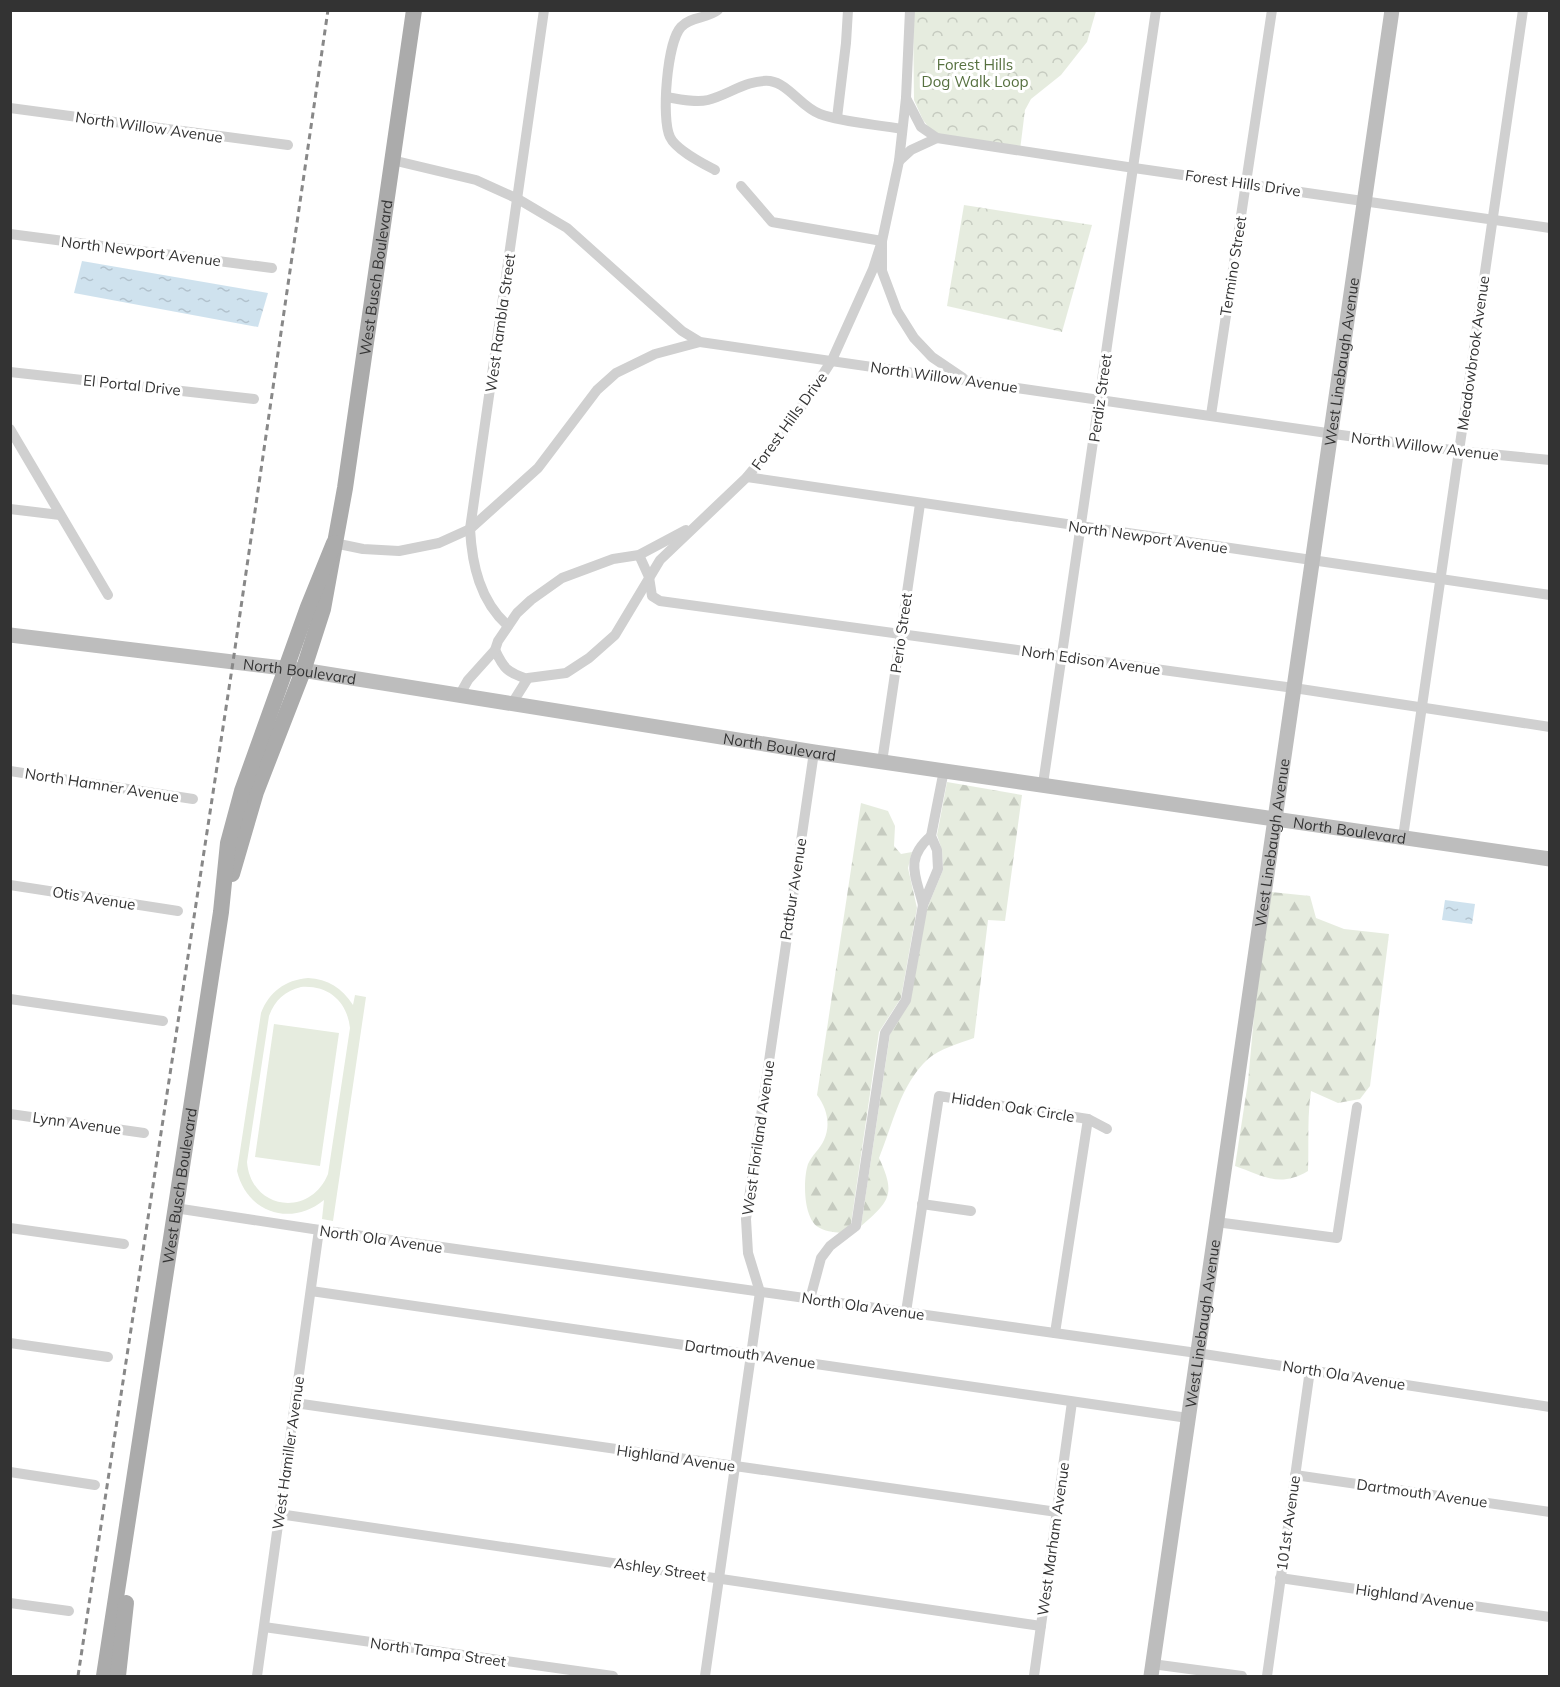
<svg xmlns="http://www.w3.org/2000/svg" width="1560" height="1687" font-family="Mulish,sans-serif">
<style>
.forest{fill:url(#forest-firs)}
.park{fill:url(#park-crowns)}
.garden{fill:#e6ecdf;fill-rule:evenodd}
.water{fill:url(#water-ripples)}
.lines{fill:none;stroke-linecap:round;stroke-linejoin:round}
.street{stroke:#d0d0d0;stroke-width:10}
.secondary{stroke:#bdbdbd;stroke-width:15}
.primary{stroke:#ababab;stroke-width:16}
.rail{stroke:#888;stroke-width:3;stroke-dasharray:6 4.5;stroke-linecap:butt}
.labels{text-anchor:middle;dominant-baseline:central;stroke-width:6;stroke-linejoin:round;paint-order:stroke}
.park-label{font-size:15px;fill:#56703f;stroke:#fff}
.street-label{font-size:15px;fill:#333;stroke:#fff}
</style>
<defs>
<pattern id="forest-firs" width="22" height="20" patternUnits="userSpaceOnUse" patternTransform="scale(1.5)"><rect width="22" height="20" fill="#e6ecdf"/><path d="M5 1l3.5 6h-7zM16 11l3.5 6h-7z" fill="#c6cbc0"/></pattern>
<pattern id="park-crowns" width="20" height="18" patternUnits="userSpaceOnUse" patternTransform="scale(1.5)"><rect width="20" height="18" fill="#e6ecdf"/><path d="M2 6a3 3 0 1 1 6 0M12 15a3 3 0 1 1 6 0" fill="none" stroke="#c6cbc0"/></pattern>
<pattern id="water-ripples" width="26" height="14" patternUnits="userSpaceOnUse" patternTransform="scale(1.5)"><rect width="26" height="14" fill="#cfe2ee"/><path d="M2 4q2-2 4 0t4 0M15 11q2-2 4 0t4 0" fill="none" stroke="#b2c2cd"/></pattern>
</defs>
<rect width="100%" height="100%" fill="#fff"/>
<g class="forest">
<path d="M947,782L1022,795L1005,921L988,920L974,1038C960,1043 939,1049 928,1059C900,1085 893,1124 879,1158C896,1194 890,1201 861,1226L890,1034L898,1018L928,906L943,870L942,850L937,835Z"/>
<path d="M861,803L888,811L895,826L894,846L901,854L912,852L908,868L917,908L901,998L879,1032L851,1224L841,1233C833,1232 824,1231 818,1227C803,1217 803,1179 808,1164C812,1155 820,1149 824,1140C831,1125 827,1108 817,1095Z"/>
<path d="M1271,892L1310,896L1316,918L1344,929L1389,934L1370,1086L1360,1099L1338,1103L1311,1091C1307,1117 1309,1144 1308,1171C1279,1188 1264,1176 1235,1166L1248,1082L1255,1005Z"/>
</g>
<g class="park">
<polygon points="913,11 1096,11 1087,42 1061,75 1031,99 1025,110 1020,150 937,138 923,120 914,100"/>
<polygon points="964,205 1092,225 1062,332 947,306"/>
</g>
<g class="garden">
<path d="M308,978C328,979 342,988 353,1005L355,995L366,997L333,1221L322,1219L324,1200C291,1227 247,1213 237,1171L261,1013C269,992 285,980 308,978ZM301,987C328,985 347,1001 350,1028L328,1174C310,1218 251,1210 247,1162L269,1016C275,1000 285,991 301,987Z"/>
<polygon points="274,1024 339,1033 320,1166 255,1157"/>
</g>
<g class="water">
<polygon points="82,261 268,293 258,327 74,293"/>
<polygon points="1445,900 1475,904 1472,924 1442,920"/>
</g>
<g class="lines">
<g class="street">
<path d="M666,97C679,99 695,103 708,100C728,95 748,79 770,81C789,84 801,107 820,114C845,123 875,124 902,129"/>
<polyline points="906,98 921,127 937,138 1134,168 1550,228"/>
<polyline points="10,108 288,145"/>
<polyline points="837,118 846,43 848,10"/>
<polyline points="392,160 476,180 518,199 567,228 682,331 700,342 1341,435 1459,451 1550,460"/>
<polyline points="899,161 911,150 937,138"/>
<path d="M715,170C702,163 676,150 670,137C661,119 667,42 681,27C691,16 707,19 718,10"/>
<polyline points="741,186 772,222 882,241 882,271 897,311 914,338 932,357 963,378"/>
<polyline points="10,234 272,268"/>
<polyline points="10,372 254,399"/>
<polyline points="1211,415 1272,10"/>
<polyline points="10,429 108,595"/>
<polyline points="747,477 1550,595"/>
<polyline points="10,509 60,515"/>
<polyline points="334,543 363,549 399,551 439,543 470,529 538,468 597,390 616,373 655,354 700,342"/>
<polyline points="639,555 649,577 652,596 660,601 1294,688 1550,727"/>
<path d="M508,626C480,601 472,565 470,529L544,10"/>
<path d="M495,650C504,669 507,672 527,679"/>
<polyline points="459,696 468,680 495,650 498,641 517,613 531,600 562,578 613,559 639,555 686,530"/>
<polyline points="511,705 528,678 566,673 589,658 615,635 660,560 747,477 779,438 811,393 832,360 873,269 882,241 899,161 906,98 910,10"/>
<polyline points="882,762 920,504"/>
<polyline points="10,771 193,799"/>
<polyline points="1043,784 1156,10"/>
<polyline points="1403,837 1523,10"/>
<polyline points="10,885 178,911"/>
<path d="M923,905C916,876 904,859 931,836"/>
<polyline points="10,999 163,1021"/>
<polyline points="10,1114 144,1133"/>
<polyline points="1088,1119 1107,1129"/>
<polyline points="922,1204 971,1211"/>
<polyline points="175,1208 313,1229 1197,1353 1550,1407"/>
<polyline points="1216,1222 1337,1238 1357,1107"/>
<polyline points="10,1228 124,1244"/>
<polyline points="311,1291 1188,1418"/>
<polyline points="810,1299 821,1258 830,1246 856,1226 885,1033 906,1000 923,905 938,869 937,850 931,836 944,770"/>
<polyline points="906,1312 939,1096 1088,1119 1055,1333"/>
<polyline points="10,1343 108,1357"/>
<polyline points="295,1403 1057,1512"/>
<polyline points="10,1472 95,1485"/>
<polyline points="1295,1475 1550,1512"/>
<polyline points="279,1514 1041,1626"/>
<polyline points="1280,1578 1550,1617"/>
<polyline points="10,1603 69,1611"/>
<polyline points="264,1627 613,1676"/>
<polyline points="1152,1664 1242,1676"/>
<polyline points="257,1676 319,1230"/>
<polyline points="705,1676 760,1292 748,1253 746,1219 814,752"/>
<polyline points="1034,1676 1072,1402"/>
<polyline points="1267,1676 1310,1370"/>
</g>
<g class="secondary">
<path id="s1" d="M10,635L308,671L814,752L1550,859"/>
<path id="s2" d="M1151,1676L1392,10"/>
</g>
<g class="primary">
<path id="s3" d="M232,874L256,792L303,671L323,609L345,488L414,10"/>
<path id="s4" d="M104,1676L221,912L228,843L242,791L308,607L334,543"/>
<polyline points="118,1676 126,1603"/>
</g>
<polyline class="rail" points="78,1676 233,662 328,10"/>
</g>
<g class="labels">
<g class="park-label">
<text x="975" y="64">Forest Hills<tspan x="975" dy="17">Dog Walk Loop</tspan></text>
</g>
<g class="street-label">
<text transform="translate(149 127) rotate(8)">North Willow Avenue</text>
<text transform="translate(1243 183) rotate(8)">Forest Hills Drive</text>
<text transform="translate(141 251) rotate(7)">North Newport Avenue</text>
<text transform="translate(1233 266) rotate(-81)">Termino Street</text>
<text stroke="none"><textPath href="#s3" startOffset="616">West Busch Boulevard</textPath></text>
<text transform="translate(500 323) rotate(-82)">West Rambla Street</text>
<text transform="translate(1473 353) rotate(-82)">Meadowbrook Avenue</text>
<text stroke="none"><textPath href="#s2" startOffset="1328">West Linebaugh Avenue</textPath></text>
<text transform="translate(944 377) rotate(8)">North Willow Avenue</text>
<text transform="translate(132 385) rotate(6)">El Portal Drive</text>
<text transform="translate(1100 398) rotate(-82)">Perdiz Street</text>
<text transform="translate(789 421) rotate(-54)">Forest Hills Drive</text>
<text transform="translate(1425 446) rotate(7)">North Willow Avenue</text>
<text transform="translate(1148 537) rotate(8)">North Newport Avenue</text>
<text transform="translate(901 633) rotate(-82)">Perio Street</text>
<text transform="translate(1091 660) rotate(8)">Norh Edison Avenue</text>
<text stroke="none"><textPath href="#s1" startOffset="292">North Boulevard</textPath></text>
<text stroke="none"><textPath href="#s1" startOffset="778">North Boulevard</textPath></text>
<text transform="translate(102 785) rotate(9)">North Hamner Avenue</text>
<text stroke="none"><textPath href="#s1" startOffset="1354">North Boulevard</textPath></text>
<text stroke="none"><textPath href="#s2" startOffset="842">West Linebaugh Avenue</textPath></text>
<text transform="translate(793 889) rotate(-81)">Patbur Avenue</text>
<text transform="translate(94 898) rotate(9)">Otis Avenue</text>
<text transform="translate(1013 1107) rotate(9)">Hidden Oak Circle</text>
<text transform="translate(77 1123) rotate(8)">Lynn Avenue</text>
<text transform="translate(758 1138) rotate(-82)">West Floriland Avenue</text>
<text stroke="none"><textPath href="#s4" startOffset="496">West Busch Boulevard</textPath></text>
<text transform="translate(381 1239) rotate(8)">North Ola Avenue</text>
<text transform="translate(863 1306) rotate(8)">North Ola Avenue</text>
<text stroke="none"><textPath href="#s2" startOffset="356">West Linebaugh Avenue</textPath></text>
<text transform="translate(750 1354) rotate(8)">Dartmouth Avenue</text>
<text transform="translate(1344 1375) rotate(9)">North Ola Avenue</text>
<text transform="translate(288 1453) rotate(-82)">West Hamiller Avenue</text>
<text transform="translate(676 1458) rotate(8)">Highland Avenue</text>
<text transform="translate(1422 1493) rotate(8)">Dartmouth Avenue</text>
<text transform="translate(1288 1523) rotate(-82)">101st Avenue</text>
<text transform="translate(1053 1539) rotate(-82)">West Marham Avenue</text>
<text transform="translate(660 1569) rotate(8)">Ashley Street</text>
<text transform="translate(1415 1597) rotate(8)">Highland Avenue</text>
<text transform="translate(438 1652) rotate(8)">North Tampa Street</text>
</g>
</g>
<rect width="1560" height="1687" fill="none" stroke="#333333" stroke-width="24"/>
</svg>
